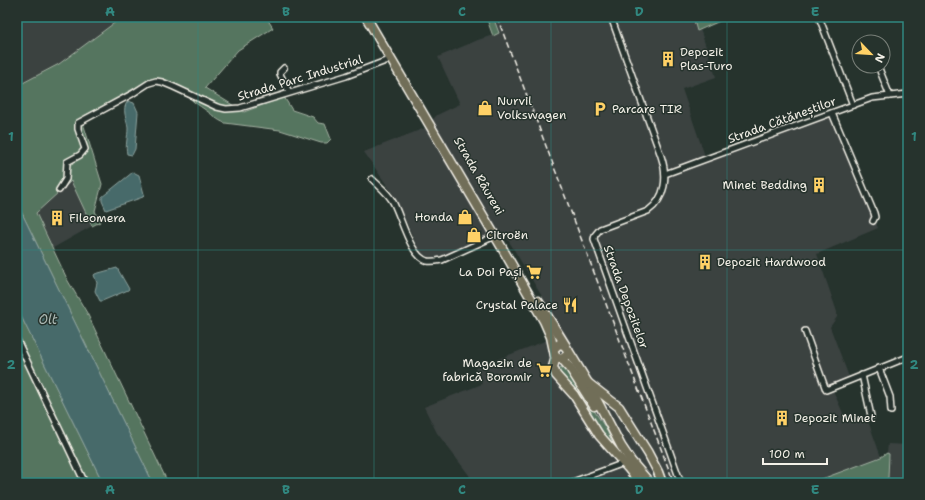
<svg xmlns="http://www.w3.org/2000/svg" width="925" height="500" font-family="'Shantell Sans',sans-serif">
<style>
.built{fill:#3b4241}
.green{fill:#54745e;stroke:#a4b2a3}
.water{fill:#466b6b;stroke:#8ca19d}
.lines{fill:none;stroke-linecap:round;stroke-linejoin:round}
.minor-casing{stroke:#f4f1e8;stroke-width:8}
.primary-casing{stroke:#f4f1e8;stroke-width:11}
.minor{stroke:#26332d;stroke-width:5}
.primary{stroke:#716e59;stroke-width:8}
.rail{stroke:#f4f1e8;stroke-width:1.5;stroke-dasharray:6 3;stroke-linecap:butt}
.grid{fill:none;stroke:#318880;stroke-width:1;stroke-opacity:0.55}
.labels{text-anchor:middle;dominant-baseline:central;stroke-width:3;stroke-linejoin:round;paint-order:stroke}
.poi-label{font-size:12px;fill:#f4f1e8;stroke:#26332d;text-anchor:start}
.street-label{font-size:12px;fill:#f4f1e8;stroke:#26332d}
.water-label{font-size:13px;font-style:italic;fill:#aebbb6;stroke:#26332d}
.neatline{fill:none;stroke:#318880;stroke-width:1.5}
.grid-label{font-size:13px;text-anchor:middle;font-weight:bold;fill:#318880}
</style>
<rect width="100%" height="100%" fill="#26332d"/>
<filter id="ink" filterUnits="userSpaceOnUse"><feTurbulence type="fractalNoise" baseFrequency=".025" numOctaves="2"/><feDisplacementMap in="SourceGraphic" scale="8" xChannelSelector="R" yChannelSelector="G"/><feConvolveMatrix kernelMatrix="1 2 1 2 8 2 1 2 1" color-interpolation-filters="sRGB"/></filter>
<g filter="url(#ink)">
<g class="built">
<polygon points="17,17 116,17 117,21 59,64 17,86"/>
<polygon points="493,17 696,17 716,77 682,89 707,162 832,115 878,228 817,254 837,312 837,317 830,327 849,377 831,386 846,420 867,418 881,457 811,483 472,483 469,475 437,433 424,407 482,384 475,368 545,341 562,330 504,233 426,266 395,197 364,152 425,128 437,115 460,104 438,57 478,40 499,33"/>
<polygon points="71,180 92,226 53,248 36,213"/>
<polygon points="888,444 908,445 908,483 875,483 888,478 889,454 887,453"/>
</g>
<g class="green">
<path d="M116,17H266L273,28L238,50L205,88L244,112L284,97L292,110L313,117L318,123L325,124L331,139L327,143H321L280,130L225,123C217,120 214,116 207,111C203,108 198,105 194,102C180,90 172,76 151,79L84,116L83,123L102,184L95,211L100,222L92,226L71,181L36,213L68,281L87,313L168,483H153L17,203V86L59,64L117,21Z"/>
<polygon points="486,17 493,17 499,33 493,36"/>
<polygon points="693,17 729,17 697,31"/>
<polygon points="17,308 103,483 17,483"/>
<path d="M560,367L565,369L574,380L605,427L615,447C596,432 589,406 573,387C568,382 561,378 559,371Z"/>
<polygon points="887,453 889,454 888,478 875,483 811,483 881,457"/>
</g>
<g class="water">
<path d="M128,101L134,103L138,112L135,149L132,155L127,154C125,145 128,137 128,128C127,119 121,109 128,101Z"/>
<polygon points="133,172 139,175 144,194 143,197 106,210 102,201 102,197"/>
<polygon points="17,203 30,230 153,483 103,483 17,308"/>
<polygon points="117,268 129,289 128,290 102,301 100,301 95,291 97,283 94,275 95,274"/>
</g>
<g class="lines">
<g class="minor-casing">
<g id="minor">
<path d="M611,17L661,156C668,177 666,198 648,211L600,229L595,235L594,239L681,483"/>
<polyline points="819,17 853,105"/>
<polyline points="878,66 890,96"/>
<polyline points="284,68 280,72 280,74 289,92"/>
<polyline points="832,113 874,213 875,217 873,221"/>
<polyline points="665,174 872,98 908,94"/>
<path d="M372,179C379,186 388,193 393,202C401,216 410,256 427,261C432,262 437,261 442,260L495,236"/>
<polyline points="59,190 66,179 67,162 80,155 85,149 78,129 78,123 132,94 149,83 156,81 162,82 174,87 217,107 226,109 240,108 346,76 391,59"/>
<polyline points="805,331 826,390 908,357"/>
<polyline points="17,340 85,483"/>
<polyline points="879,368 890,397 891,411"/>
<polyline points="862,375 871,416"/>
<polyline points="570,483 624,463"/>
</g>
</g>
<g class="primary-casing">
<g id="primary">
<polyline points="366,17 501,246 544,321 551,337 555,356 558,358 562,359 567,355 568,350 564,345 559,344 554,349"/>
<polyline points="538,301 566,346"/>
<polyline points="568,350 588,383 621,446 631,461 650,483"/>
<polyline points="556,357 553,367 556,375 574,395 599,435 628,468 640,483"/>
<polyline points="562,359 570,368 594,406"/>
<polyline points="588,383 619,407 648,453 658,472 662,483"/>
</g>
</g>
<use href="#minor" class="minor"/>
<use href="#primary" class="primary"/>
<polyline class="rail" points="497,17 674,483"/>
</g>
</g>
<path class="grid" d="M198,17V483M374,17V483M551,17V483M727,17V483M17,250H908"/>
<defs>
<g id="building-bare" transform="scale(1.2)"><path d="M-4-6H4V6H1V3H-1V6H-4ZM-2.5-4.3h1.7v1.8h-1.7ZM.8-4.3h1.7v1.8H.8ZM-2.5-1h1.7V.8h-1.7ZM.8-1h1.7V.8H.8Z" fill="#ffd166" stroke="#26332d" stroke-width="2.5" paint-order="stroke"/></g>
<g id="shop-bare" transform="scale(1.2)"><path d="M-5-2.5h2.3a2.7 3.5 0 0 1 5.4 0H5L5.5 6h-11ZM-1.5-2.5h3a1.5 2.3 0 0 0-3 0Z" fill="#ffd166" stroke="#26332d" stroke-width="2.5" paint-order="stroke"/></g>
<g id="parking-bare" transform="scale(1.2)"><path d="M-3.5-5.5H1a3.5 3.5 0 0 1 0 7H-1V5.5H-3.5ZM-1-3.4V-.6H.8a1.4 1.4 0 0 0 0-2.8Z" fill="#ffd166" stroke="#26332d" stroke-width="2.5" paint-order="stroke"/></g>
<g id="supermarket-bare" transform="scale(1.2)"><path d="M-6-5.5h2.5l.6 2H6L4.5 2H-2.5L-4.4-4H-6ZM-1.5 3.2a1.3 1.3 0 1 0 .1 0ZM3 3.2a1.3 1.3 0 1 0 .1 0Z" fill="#ffd166" stroke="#26332d" stroke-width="2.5" paint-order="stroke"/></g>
<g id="restaurant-bare" transform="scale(1.2)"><path d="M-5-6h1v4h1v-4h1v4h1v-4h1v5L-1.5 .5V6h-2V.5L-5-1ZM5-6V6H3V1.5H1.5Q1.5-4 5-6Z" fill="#ffd166" stroke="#26332d" stroke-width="2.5" paint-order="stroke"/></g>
</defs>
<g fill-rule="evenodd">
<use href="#building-bare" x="668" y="59"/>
<use href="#shop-bare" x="485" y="108"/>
<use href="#parking-bare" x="600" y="109"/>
<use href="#building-bare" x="819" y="185"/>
<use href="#shop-bare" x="465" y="217"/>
<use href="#building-bare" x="57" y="218"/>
<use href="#shop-bare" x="474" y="235"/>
<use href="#building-bare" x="705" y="262"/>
<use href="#supermarket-bare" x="534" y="272"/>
<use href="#restaurant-bare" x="570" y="305"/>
<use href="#supermarket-bare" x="544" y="370"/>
<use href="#building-bare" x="782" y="418"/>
</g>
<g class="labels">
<g class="poi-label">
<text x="680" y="52">Depozit<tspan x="680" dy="14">Plas-Turo</tspan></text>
<text x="497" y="101">Nurvil<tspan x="497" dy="14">Volkswagen</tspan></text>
<text x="612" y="109">Parcare TIR</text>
<text x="807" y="185" text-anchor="end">Minet Bedding</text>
<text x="453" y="217" text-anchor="end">Honda</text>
<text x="69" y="218">Fileomera</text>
<text x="486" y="235">Citroën</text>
<text x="717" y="262">Depozit Hardwood</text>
<text x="522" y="272" text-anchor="end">La Doi Pași</text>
<text x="558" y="305" text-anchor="end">Crystal Palace</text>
<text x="532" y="363" text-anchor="end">Magazin de<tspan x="532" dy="14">fabrică Boromir</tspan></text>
<text x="794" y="418">Depozit Minet</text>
</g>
<g class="street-label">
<text transform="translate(300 78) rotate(-17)">Strada Parc Industrial</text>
<text transform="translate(782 120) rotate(-20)">Strada Cătăneștilor</text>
<text transform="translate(479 176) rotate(60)">Strada Râureni</text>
<text transform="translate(626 297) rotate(70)">Strada Depozitelor</text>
</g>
<g class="water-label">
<text x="48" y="319">Olt</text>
</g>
</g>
<rect width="925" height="500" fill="none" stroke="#26332d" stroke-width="44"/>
<g transform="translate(871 54) rotate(115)"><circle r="19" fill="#26332d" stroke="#787f78"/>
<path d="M0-3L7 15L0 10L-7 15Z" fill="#ffd166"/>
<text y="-6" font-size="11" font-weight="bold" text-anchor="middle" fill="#f4f1e8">N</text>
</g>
<path d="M763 458v6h64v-6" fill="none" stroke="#f4f1e8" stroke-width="2"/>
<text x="769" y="458" font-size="12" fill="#f4f1e8" stroke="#26332d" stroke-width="3" paint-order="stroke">100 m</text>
<rect x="22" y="22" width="881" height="456" class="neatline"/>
<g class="grid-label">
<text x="110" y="16">A</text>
<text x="286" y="16">B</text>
<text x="462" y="16">C</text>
<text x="639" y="16">D</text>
<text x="815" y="16">E</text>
<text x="11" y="141">1</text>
<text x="914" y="141">1</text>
<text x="11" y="369">2</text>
<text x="914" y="369">2</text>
<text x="110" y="494">A</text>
<text x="286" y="494">B</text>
<text x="462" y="494">C</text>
<text x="639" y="494">D</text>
<text x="815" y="494">E</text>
</g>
</svg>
